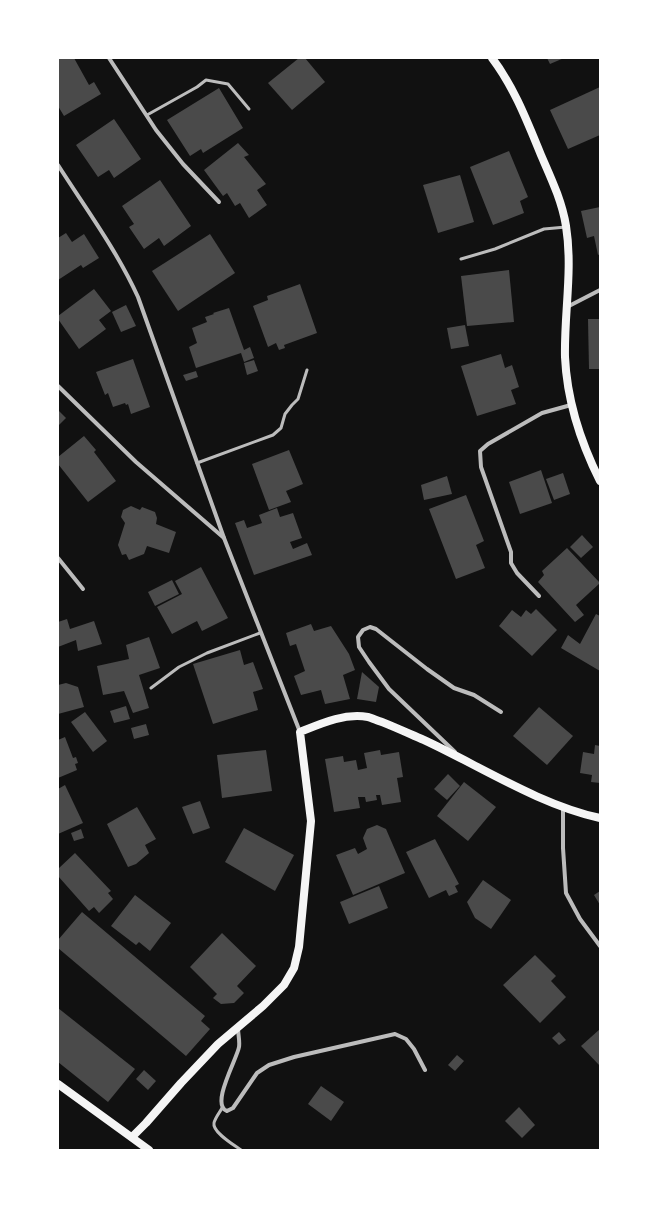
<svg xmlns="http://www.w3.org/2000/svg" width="658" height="1208" font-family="Bitter,serif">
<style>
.building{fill:#4a4a4a}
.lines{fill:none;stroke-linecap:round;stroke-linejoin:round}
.service{stroke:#bcbcbc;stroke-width:3}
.minor{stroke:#bcbcbc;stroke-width:4}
.secondary{stroke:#f5f5f5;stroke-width:8}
</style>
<rect width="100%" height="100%" fill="#111"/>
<g class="building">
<polygon points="58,58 74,58 89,85 94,82 101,94 64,116 58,106"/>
<polygon points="299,58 305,58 325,82 292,110 268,83"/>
<polygon points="547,58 564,58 550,64"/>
<polygon points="600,87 600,135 568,149 550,110"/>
<polygon points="219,88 243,128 203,153 201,149 190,156 167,120"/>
<polygon points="114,119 141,159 114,178 109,170 98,177 76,145"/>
<polygon points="238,143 249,155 244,157 266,184 257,190 267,205 249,218 240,203 235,206 227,193 223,196 204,170"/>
<polygon points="509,151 528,197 520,201 524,213 493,225 470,167"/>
<polygon points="460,175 474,222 438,233 423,185"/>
<polygon points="160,180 191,226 164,246 159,238 144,249 129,227 134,224 122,206"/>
<polygon points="600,207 600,254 598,255 594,236 587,238 581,211"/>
<polygon points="66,233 72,242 84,234 99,258 83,268 81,265 58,280 58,238"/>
<polygon points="210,234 235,273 178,311 152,271"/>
<polygon points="509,270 514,322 467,326 461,276"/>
<polygon points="300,284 317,333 284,345 285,348 279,350 276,343 268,347 253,306 268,300 267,296"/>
<polygon points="94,289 111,311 99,320 106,329 79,349 58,319 58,316"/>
<polygon points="126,305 136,326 121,332 112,312"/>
<polygon points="229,308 244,350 250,347 254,358 244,362 241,353 196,368 189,347 197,343 192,328 207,322 205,317 214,314 213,313"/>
<polygon points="588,319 600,319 600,369 589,369"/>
<polygon points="465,325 469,346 451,349 447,328"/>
<polygon points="501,354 505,368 512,365 519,387 511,390 516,404 477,416 461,366"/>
<polygon points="133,359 150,407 131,414 128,404 126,405 125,403 113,407 108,393 105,395 96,372"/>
<polygon points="254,360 258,371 247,375 244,363"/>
<polygon points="196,371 198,377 186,381 183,375"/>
<polygon points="58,410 66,418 58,426"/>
<polygon points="84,436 96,450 94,452 116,481 88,502 58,464 58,457"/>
<polygon points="289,450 303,484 286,491 291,502 269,510 252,464"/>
<polygon points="541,470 552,503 520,514 509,482"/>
<polygon points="563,473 570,494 554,500 546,479"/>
<polygon points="447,476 452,494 424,500 421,485"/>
<polygon points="466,495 484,541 476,545 485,568 456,579 429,509"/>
<polygon points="131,506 140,510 142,507 155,512 157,518 156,524 176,532 169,553 147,546 144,554 129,560 126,554 122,555 118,545 125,523 121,517 123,510"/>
<polygon points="277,508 280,517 293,513 302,538 290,542 293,549 307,543 312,555 254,575 235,523 244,520 247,528 262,523 259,515"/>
<polygon points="582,535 593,547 581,558 570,547"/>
<polygon points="567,548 600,583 576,605 584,615 575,622 538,582 544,575 542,571"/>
<polygon points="201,567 228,618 202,631 197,621 172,634 157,607 182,594 175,581"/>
<polygon points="172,580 179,594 155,606 148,592"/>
<polygon points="536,609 557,630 532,656 499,626 512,610 521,617 526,610 531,614"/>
<polygon points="596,614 600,616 600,671 561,648 568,635 580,644"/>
<polygon points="67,619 70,629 94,621 102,644 78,651 76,640 58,647 58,622"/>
<polygon points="311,624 314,631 331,626 349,654 355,670 343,675 350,699 325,704 321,690 301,695 294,676 305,671 296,644 290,646 286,633"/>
<polygon points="149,637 160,668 139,675 149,708 133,713 124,691 103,695 97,666 129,659 126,645"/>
<polygon points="240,650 244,665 253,662 263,689 253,692 258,710 213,724 193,664"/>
<polygon points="362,672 379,687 376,702 357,699"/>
<polygon points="66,683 78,687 84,707 58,714 58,685"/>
<polygon points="126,706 130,719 114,723 110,711"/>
<polygon points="539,707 573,736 547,765 513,736"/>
<polygon points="85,712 107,741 93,752 71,722"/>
<polygon points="146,724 149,735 134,739 131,728"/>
<polygon points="65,737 73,758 76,757 78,763 75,764 77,770 58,778 58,740"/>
<polygon points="595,745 600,746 600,783 591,782 592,775 580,773 583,752 594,754"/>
<polygon points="266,750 272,791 222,798 217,755"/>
<polygon points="380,750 381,755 399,752 403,777 397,778 401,802 382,805 380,795 376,795 377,800 366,802 365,797 358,797 360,808 334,812 325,759 343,756 344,762 356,760 358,770 367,768 364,753"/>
<polygon points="448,774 460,786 447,800 434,789"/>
<polygon points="464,782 496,807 468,841 437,816"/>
<polygon points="65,785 83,823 58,834 58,789"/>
<polygon points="200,801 210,828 193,834 182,807"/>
<polygon points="137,807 156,839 145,845 149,853 136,864 128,867 107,824"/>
<polygon points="377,825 386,829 405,873 353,895 336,855 355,848 358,854 367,849 363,838 367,829"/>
<polygon points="244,828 294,855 275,891 225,862"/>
<polygon points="81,829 84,838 74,841 71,833"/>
<polygon points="435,839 459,884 455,886 458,892 449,896 446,890 429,898 406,852"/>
<polygon points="75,853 111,891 108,893 113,899 99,913 94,907 89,911 58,876 58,869"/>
<polygon points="483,880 511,900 491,929 475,918 467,902"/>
<polygon points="379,886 388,908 349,924 340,902"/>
<polygon points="600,891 600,905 594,895"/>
<polygon points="135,895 171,923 150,951 139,942 136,945 111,926"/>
<polygon points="82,912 205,1016 201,1021 210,1029 186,1056 58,948 58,940"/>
<polygon points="222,933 256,966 237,986 244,993 234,1003 221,1004 213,998 217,994 190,967"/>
<polygon points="535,955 556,976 551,981 566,997 540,1023 503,985"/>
<polygon points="58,1008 135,1069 108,1102 58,1062"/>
<polygon points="600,1029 600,1066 581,1046"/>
<polygon points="559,1032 566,1040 559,1045 552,1038"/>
<polygon points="457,1055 464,1061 455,1071 448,1065"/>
<polygon points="144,1070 156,1081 148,1090 136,1079"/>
<polygon points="321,1086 344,1102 331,1121 308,1104"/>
<polygon points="519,1107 535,1125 522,1138 505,1121"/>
</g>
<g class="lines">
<g class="service">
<polyline points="147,115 197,87 206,80 228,84 249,109"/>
<polyline points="461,259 495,249 544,229 566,227"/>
<polyline points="197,463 273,435 281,428 285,414 292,405 298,399 307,370"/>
<polyline points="151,688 179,667 207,653 260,633"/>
<path d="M222,1108C220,1112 215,1118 214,1123C212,1132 234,1145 241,1150"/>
</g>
<g class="minor">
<polyline points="109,58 156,130 183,164 219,202"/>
<path d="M58,165C86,209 116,249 138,297L224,538L300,732"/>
<polyline points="567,307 600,290"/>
<polyline points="58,386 136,462 224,538"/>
<polyline points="58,558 83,589"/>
<polyline points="539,596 517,573 511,563 511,552 481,467 480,451 488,444 542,413 571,405"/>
<polyline points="455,752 389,689 369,662 359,647 358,637 363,630 370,627 376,629 427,669 454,688 474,695 501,712"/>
<polyline points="563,807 563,848 566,893 580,919 600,946"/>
<path d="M238,1028C238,1034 240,1041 239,1047C237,1059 210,1105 227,1111L233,1108L257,1073L269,1065L294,1057L395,1034L406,1039L414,1049L425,1070"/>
</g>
<g class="secondary">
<path d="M492,58C514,87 527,121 541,155C551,178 562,201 566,226C573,270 564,313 565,357C567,401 580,441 600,481"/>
<polyline points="58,1084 149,1150"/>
<path d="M132,1137L146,1123L181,1083L218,1044L263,1006L284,985L294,968L299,947L311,821L300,732C322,723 344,713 368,717C372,718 378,721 382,722C397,728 410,734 424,740C480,766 540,805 600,818"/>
</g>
</g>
<rect width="658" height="1208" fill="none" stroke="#ffffff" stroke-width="118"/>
</svg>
